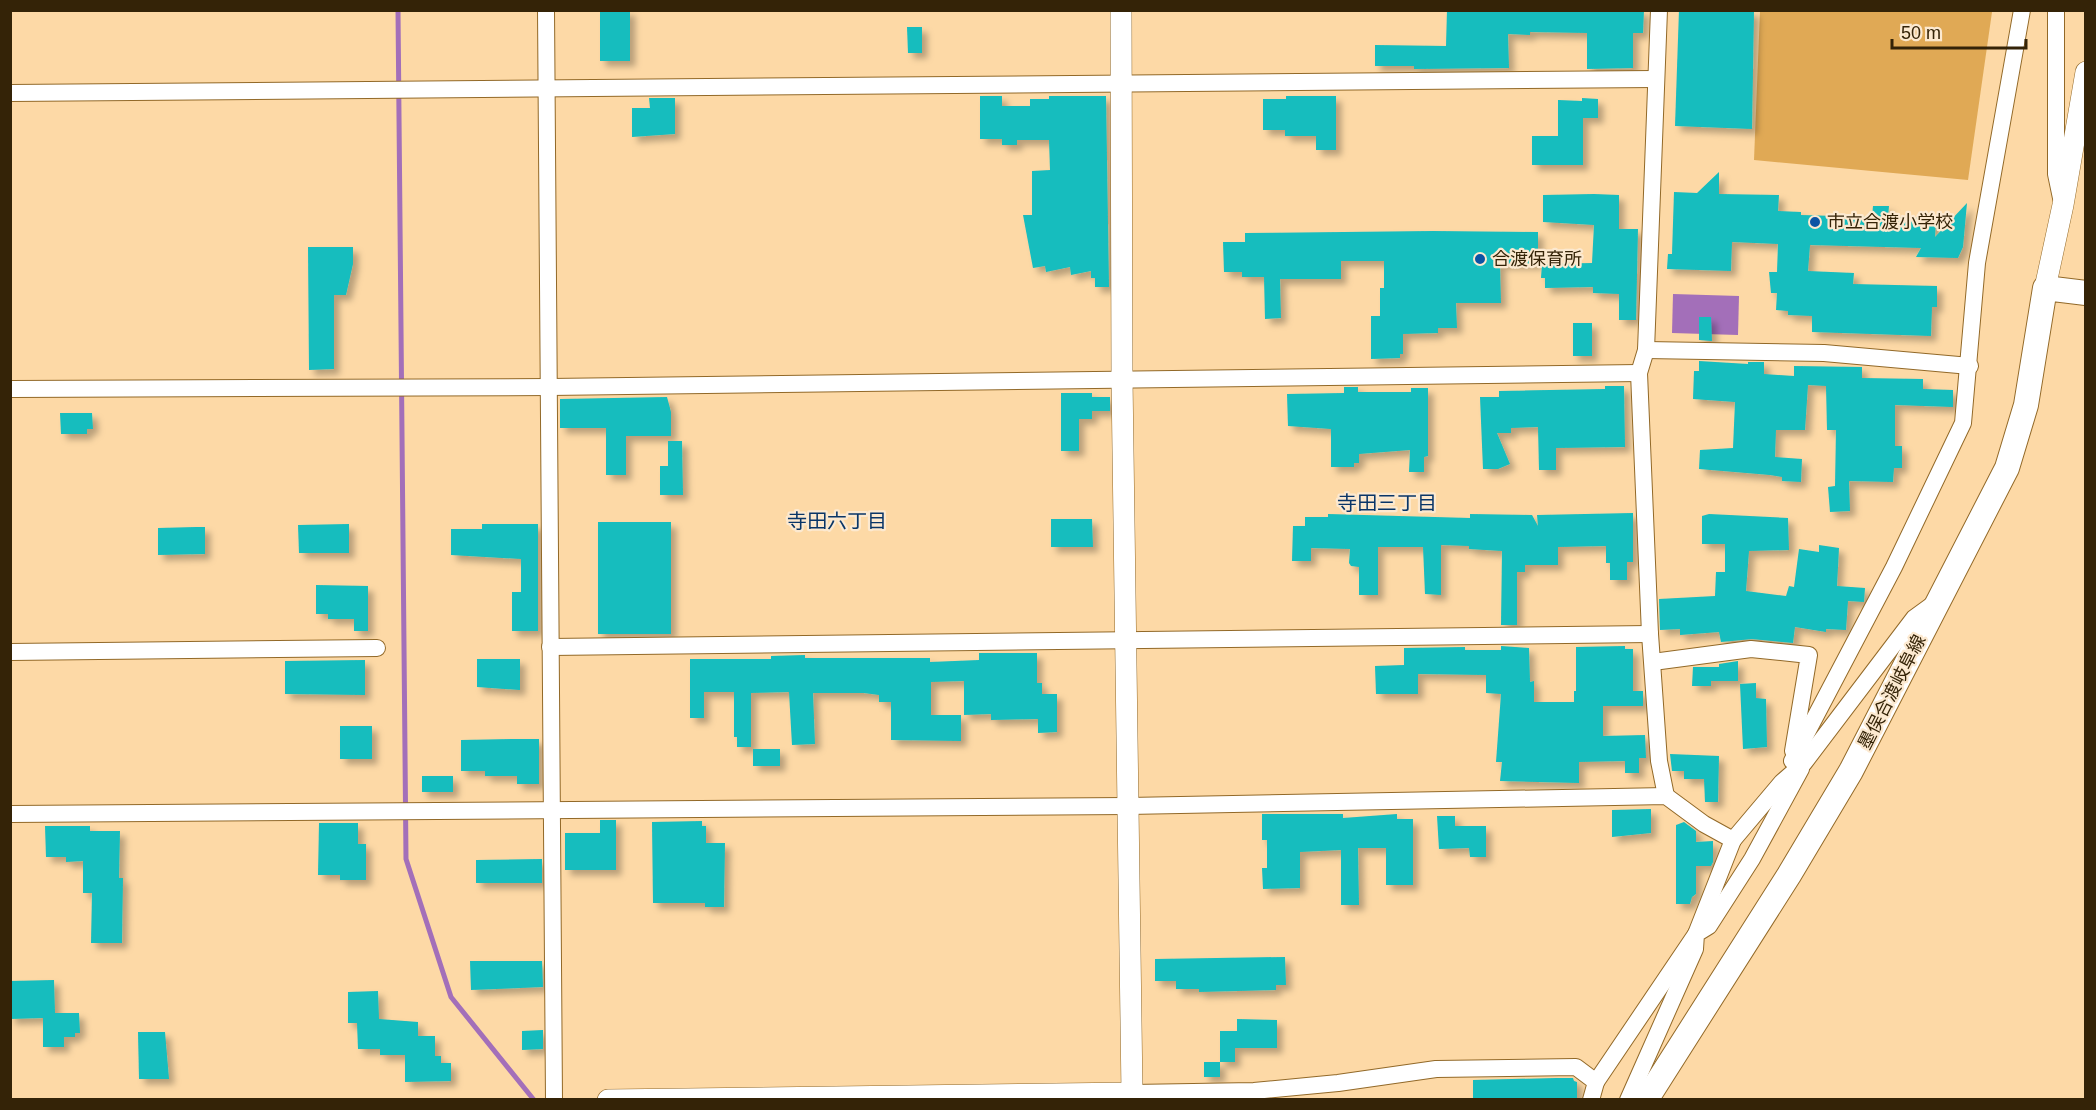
<svg xmlns="http://www.w3.org/2000/svg" width="2096" height="1110" font-family="Helvetica,'Noto Sans JP',sans-serif">
<style>
.green{fill:#e0a955}
.water{fill:#a36fb9}
.lines{fill:none;stroke-linecap:round;stroke-linejoin:round}
.stream{stroke:#a36fb9;stroke-width:5}
.building{fill:#14bdbe;filter:url(#shadow)}
.minor-casing{stroke:#926928;stroke-width:18}
.tertiary-casing{stroke:#926928;stroke-width:22}
.secondary-casing{stroke:#926928;stroke-width:26}
.minor{stroke:#fff;stroke-width:16}
.tertiary{stroke:#fff;stroke-width:21}
.secondary{stroke:#fff;stroke-width:24}
.poi-dot{fill:#0c54a4;stroke:#fce9d0;stroke-width:2}
.labels{text-anchor:middle;dominant-baseline:central;stroke-width:4.5;stroke-linejoin:round;paint-order:stroke}
.poi-label{font-size:18px;fill:#342307;stroke:#fce9d0;text-anchor:start}
.street-label{font-size:18px;fill:#342307;stroke:#fce9d0}
.neighbourhood-label{font-size:20px;fill:#093567;stroke:#fce9d0}
</style>
<defs>
<filter id="shadow"><feDropShadow dx="5.5" dy="5.5" stdDeviation="3" flood-color="#0004"/></filter>
</defs>
<rect width="100%" height="100%" fill="#fdd9a6"/>
<polygon class="green" points="1985,11 1992,12 1968,180 1754,160 1760,11"/>
<polygon class="water" points="1673,294 1739,296 1738,335 1672,333"/>
<g class="lines">
<polyline class="stream" points="398,10 406,859 451,997 534,1100"/>
</g>
<g class="building">
<polygon points="630,10 630,61 600,61 600,11"/>
<polygon points="1447,10 1644,10 1643,33 1633,33 1633,68 1587,69 1587,33 1530,32 1530,35 1508,34 1509,68 1414,69 1414,66 1375,66 1375,45 1446,46"/>
<polygon points="1679,10 1754,11 1752,129 1675,126"/>
<polygon points="907,27 922,27 922,53 908,53"/>
<polygon points="980,96 1002,96 1002,106 1030,106 1030,99 1049,99 1049,96 1106,96 1109,287 1095,287 1095,278 1091,278 1091,271 1071,275 1070,267 1046,272 1045,266 1033,268 1023,215 1032,215 1032,171 1050,170 1049,140 1017,140 1017,145 1002,145 1002,139 980,139"/>
<polygon points="1286,96 1336,96 1336,150 1316,150 1316,136 1285,136 1285,130 1263,130 1263,99 1286,99"/>
<polygon points="649,98 675,98 675,134 632,137 632,108 650,108"/>
<polygon points="1582,98 1598,99 1598,118 1583,118 1583,165 1532,165 1532,136 1558,136 1558,100 1582,101"/>
<polygon points="1719,172 1719,194 1779,195 1778,211 1801,212 1801,215 1872,217 1873,206 1889,206 1888,217 1936,218 1935,237 1967,203 1963,247 1958,258 1916,257 1921,248 1810,245 1808,271 1854,273 1853,284 1937,286 1937,307 1932,307 1931,336 1812,332 1812,316 1788,315 1788,311 1776,310 1777,293 1771,293 1769,272 1777,272 1778,244 1732,242 1731,271 1667,269 1668,254 1672,254 1674,192 1697,193"/>
<polygon points="1594,194 1619,195 1619,229 1638,229 1636,320 1619,320 1619,294 1593,293 1593,287 1545,288 1545,278 1541,278 1542,264 1592,263 1594,225 1543,222 1543,195"/>
<polygon points="1433,231 1538,232 1538,264 1500,264 1501,303 1456,303 1457,328 1438,328 1438,333 1403,334 1403,354 1400,354 1400,358 1371,359 1371,316 1380,316 1380,288 1384,288 1384,261 1341,261 1341,279 1280,279 1281,318 1265,319 1264,277 1242,277 1242,272 1224,272 1223,242 1245,242 1245,233"/>
<polygon points="308,247 353,247 353,264 346,295 334,295 334,369 309,370"/>
<polygon points="1699,317 1711,317 1712,341 1699,340"/>
<rect x="1573" y="323" width="19" height="33"/>
<polygon points="1699,361 1748,364 1748,362 1764,362 1764,374 1794,376 1794,366 1862,367 1862,378 1923,379 1923,389 1953,390 1953,407 1895,405 1895,446 1902,446 1902,468 1894,468 1893,482 1849,481 1850,511 1830,512 1828,487 1835,486 1836,430 1827,430 1826,386 1808,385 1805,430 1776,430 1775,457 1802,459 1801,482 1782,481 1782,477 1770,475 1699,469 1700,450 1733,448 1735,402 1693,399 1694,371 1699,371"/>
<polygon points="1605,386 1624,386 1625,447 1556,448 1556,470 1539,470 1538,427 1511,428 1511,433 1497,433 1510,464 1498,469 1483,469 1480,397 1499,397 1499,391 1605,389"/>
<polygon points="1344,387 1358,387 1358,392 1411,392 1411,388 1428,388 1428,456 1424,457 1424,472 1409,472 1410,450 1359,454 1359,463 1354,463 1354,467 1331,467 1331,429 1288,426 1287,394 1344,393"/>
<polygon points="1061,393 1092,393 1092,397 1110,397 1110,411 1092,411 1092,419 1079,419 1079,451 1061,451"/>
<polygon points="667,397 671,412 671,436 626,436 626,475 606,475 606,428 560,428 560,399"/>
<polygon points="60,413 92,413 93,429 87,429 87,434 61,434"/>
<polygon points="668,441 682,441 683,495 660,495 660,466 668,466"/>
<polygon points="1633,513 1633,562 1627,562 1627,580 1610,580 1610,563 1606,563 1606,546 1558,547 1558,565 1525,565 1525,572 1517,572 1517,625 1501,625 1502,551 1469,549 1469,546 1441,545 1441,595 1425,594 1423,547 1378,547 1378,595 1359,595 1359,567 1351,566 1349,563 1350,549 1311,548 1311,561 1292,561 1293,526 1305,526 1305,517 1328,517 1328,514 1470,518 1470,514 1532,515 1538,526 1537,515"/>
<polygon points="1709,514 1788,518 1789,550 1749,551 1746,591 1786,596 1789,586 1794,587 1799,549 1819,552 1819,545 1839,548 1837,586 1865,588 1864,602 1848,601 1846,630 1826,629 1826,632 1795,627 1793,643 1752,639 1721,642 1719,632 1680,635 1680,629 1660,630 1659,599 1715,596 1716,572 1725,572 1725,544 1702,544 1702,516"/>
<polygon points="1051,519 1092,519 1093,547 1051,547"/>
<rect x="598" y="522" width="73" height="112"/>
<polygon points="349,524 349,553 299,553 298,525"/>
<polygon points="482,524 538,524 538,631 512,631 512,592 521,592 521,559 451,555 451,529 482,529"/>
<polygon points="196,527 205,527 205,554 158,555 158,528"/>
<polygon points="316,585 368,586 368,631 354,631 354,619 328,619 328,614 316,614"/>
<polygon points="1501,646 1529,648 1530,682 1534,681 1534,702 1574,702 1574,691 1576,691 1576,647 1625,646 1625,649 1633,649 1633,691 1643,691 1643,706 1603,706 1603,736 1645,735 1646,758 1639,758 1639,773 1625,773 1625,761 1579,762 1579,783 1500,781 1502,762 1496,762 1501,694 1486,693 1486,675 1418,674 1418,694 1376,694 1375,666 1404,665 1404,648 1465,647 1465,650 1501,650"/>
<polygon points="979,653 1037,653 1037,683 1042,683 1042,694 1057,694 1057,732 1038,733 1038,719 991,720 991,714 964,715 964,681 931,682 931,715 961,715 961,741 891,740 891,702 879,702 879,695 864,693 813,693 815,744 792,745 789,692 751,693 751,747 737,747 737,737 734,737 734,692 704,692 704,718 690,718 690,659 771,659 771,656 805,655 805,658 930,658 930,662 979,660"/>
<polygon points="477,659 520,659 520,690 477,687"/>
<polygon points="365,660 365,695 285,694 285,661"/>
<polygon points="1738,661 1738,681 1711,681 1711,686 1692,686 1693,667 1719,667 1719,664"/>
<polygon points="1756,683 1756,698 1766,699 1767,747 1743,749 1740,684"/>
<rect x="340" y="726" width="32" height="33"/>
<polygon points="511,739 539,739 539,784 517,784 517,776 485,776 485,771 461,771 461,740"/>
<rect x="753" y="749" width="27" height="17"/>
<polygon points="1670,754 1719,756 1718,802 1705,802 1704,779 1684,779 1684,771 1672,771"/>
<rect x="422" y="776" width="31" height="16"/>
<polygon points="1651,809 1651,833 1612,837 1612,810"/>
<polygon points="1262,814 1343,814 1343,818 1397,814 1397,819 1413,819 1413,885 1386,885 1386,848 1358,848 1359,905 1341,905 1341,850 1300,852 1300,888 1263,889 1262,868 1267,868 1267,840 1262,840"/>
<polygon points="1437,816 1455,816 1455,826 1486,826 1486,857 1470,857 1469,848 1439,849"/>
<polygon points="600,820 616,820 616,870 565,870 565,833 600,833"/>
<polygon points="702,821 702,826 706,826 706,843 725,843 724,907 705,907 705,903 653,903 652,822"/>
<polygon points="1684,822 1696,831 1696,842 1713,841 1713,862 1711,866 1696,866 1696,894 1692,897 1690,904 1676,904 1676,825"/>
<polygon points="319,823 358,823 358,844 366,844 366,880 340,880 340,875 318,875"/>
<polygon points="45,826 90,826 90,831 120,831 119,878 123,878 122,943 91,943 92,893 83,893 83,861 66,862 66,857 46,857"/>
<polygon points="542,859 542,883 476,883 476,860"/>
<polygon points="1285,957 1286,985 1276,985 1276,990 1199,992 1199,989 1176,989 1176,981 1155,981 1155,959"/>
<polygon points="470,961 542,961 543,987 471,990"/>
<polygon points="54,980 55,1013 79,1013 80,1033 75,1033 75,1037 64,1037 64,1047 43,1047 43,1018 10,1019 10,981"/>
<polygon points="378,991 379,1019 418,1022 418,1036 435,1036 435,1056 441,1056 441,1063 451,1063 451,1081 405,1082 405,1055 380,1055 380,1049 358,1049 357,1023 348,1023 348,992"/>
<polygon points="1237,1019 1277,1020 1277,1048 1235,1048 1235,1062 1220,1062 1220,1031 1237,1031"/>
<polygon points="543,1030 543,1049 522,1050 522,1031"/>
<polygon points="138,1032 165,1032 169,1079 139,1079"/>
<rect x="1204" y="1062" width="16" height="15"/>
<polygon points="1556,1078 1573,1078 1574,1081 1577,1082 1577,1100 1473,1100 1473,1080"/>
</g>
<g class="lines">
<g class="minor-casing">
<g id="minor">
<polyline points="546,10 554,1100"/>
<polyline points="1659,10 1646,350 1639,373 1650,634 1659,761 1666,796"/>
<polyline points="2056,10 2056,174 2061,198"/>
<polyline points="10,93 1655,79"/>
<polyline points="1646,350 1824,353 1970,366"/>
<polyline points="10,389 550,387 1639,373"/>
<polyline points="550,647 1650,634"/>
<polyline points="10,652 377,648"/>
<polyline points="1653,662 1751,649 1809,655 1793,751"/>
<polyline points="1792,761 1894,567 1963,423 1977,263 2022,10"/>
<polyline points="10,814 1128,806 1666,796 1704,824 1733,840 1782,782 1804,763 1914,618 1936,602"/>
<polyline points="1596,1082 1696,934 1733,840"/>
<polyline points="1132,1093 1254,1091 1338,1083 1436,1069 1576,1067 1596,1082 1591,1100"/>
<polyline points="1628,1100 1695,949 1696,934 1709,926 1752,859 1801,769"/>
</g>
</g>
<g class="tertiary-casing">
<g id="tertiary">
<polyline points="2045,288 2063,205 2086,72"/>
<polyline points="608,1100 1132,1093 1122,379 1121,10"/>
</g>
</g>
<g class="secondary-casing">
<polyline id="secondary" points="1646,1100 1789,875 1851,771 2007,468 2026,405 2045,288 2086,293"/>
</g>
<use href="#minor" class="minor"/>
<use href="#tertiary" class="tertiary"/>
<use href="#secondary" class="secondary"/>
</g>
<g class="poi-dot">
<circle cx="1815" cy="222" r="6"/>
<circle cx="1480" cy="259" r="6"/>
</g>
<g class="labels">
<g class="poi-label">
<text x="1827" y="222">市立合渡小学校</text>
<text x="1492" y="259">合渡保育所</text>
</g>
<g class="street-label">
<text transform="translate(1892 692) rotate(-63)">墨俣合渡岐阜線</text>
</g>
<g class="neighbourhood-label">
<text x="1387" y="503">寺田三丁目</text>
<text x="837" y="521">寺田六丁目</text>
</g>
</g>
<rect width="2096" height="1110" fill="none" stroke="#342307" stroke-width="24"/>
<path d="M1892 39v9h134v-9" fill="none" stroke="#342307" stroke-width="3"/>
<text x="1901" y="39" font-size="18" fill="#342307" stroke="#fce9d0" stroke-width="4.5" paint-order="stroke">50 m</text>
</svg>
